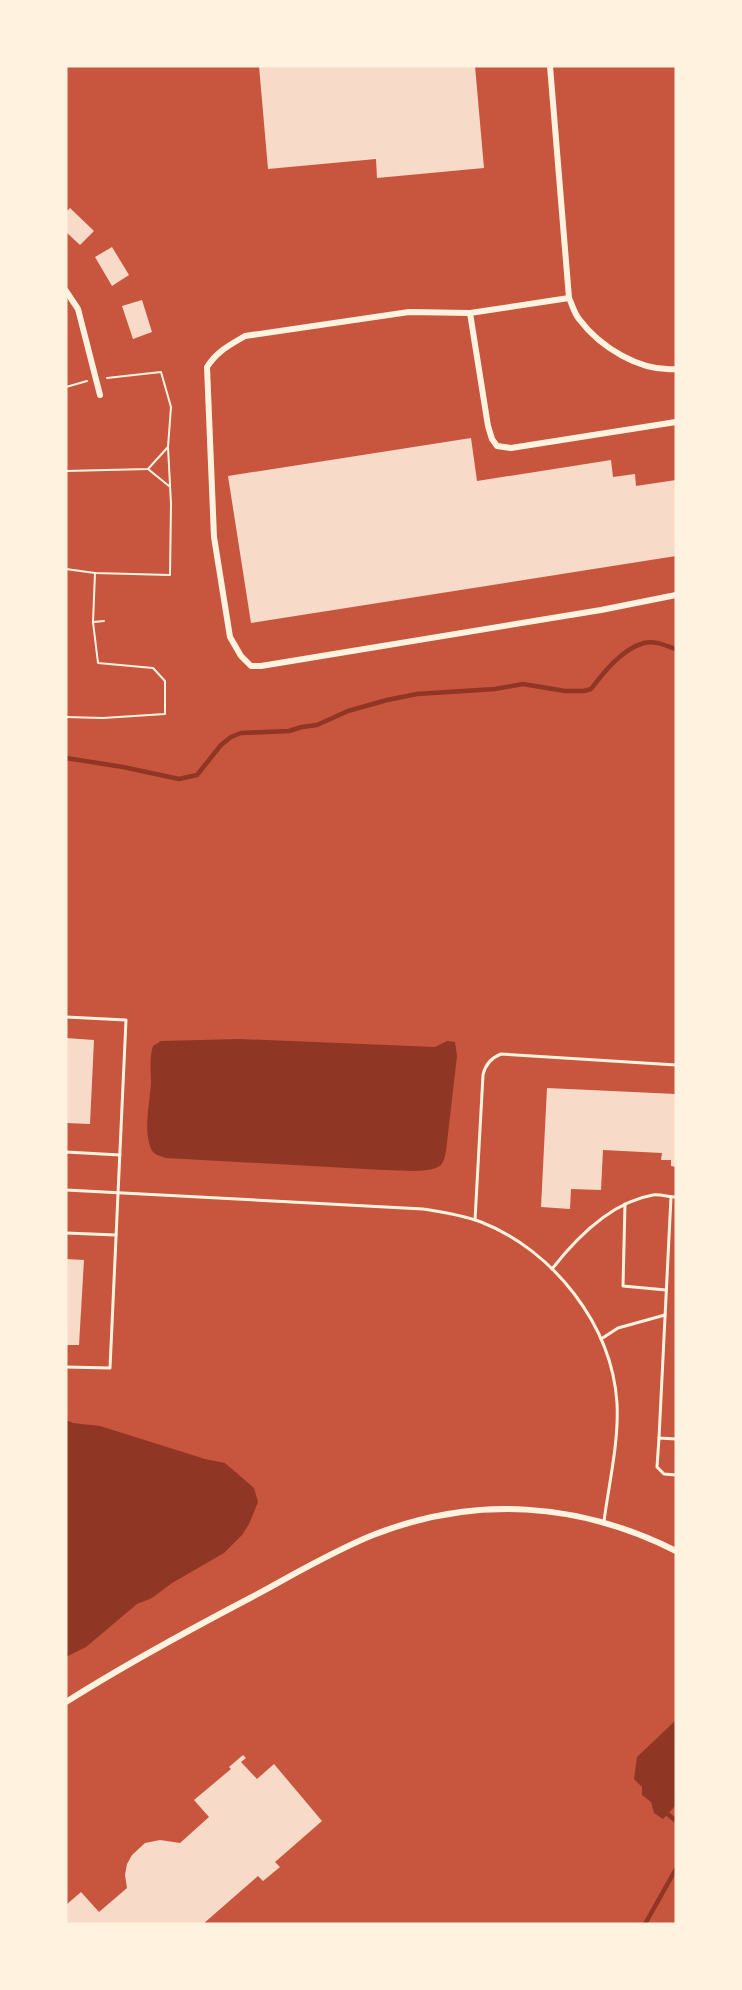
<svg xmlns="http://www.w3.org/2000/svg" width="742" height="1990" font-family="'DM Sans',sans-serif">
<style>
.water{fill:#8f3625}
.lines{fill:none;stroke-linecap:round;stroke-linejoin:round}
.stream{stroke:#8f3625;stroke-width:4.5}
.building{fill:#f7dbc8}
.path{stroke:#fff3e0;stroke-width:2}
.service{stroke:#fff3e0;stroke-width:3}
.minor{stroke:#fff3e0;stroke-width:6}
</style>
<rect width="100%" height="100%" fill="#c8553d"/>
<g class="water">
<path d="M240,1039L435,1047L447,1041L455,1042L457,1056L446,1151C445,1156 444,1161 441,1165C431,1174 396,1170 383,1170L166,1158C160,1156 154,1155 151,1149C143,1129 150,1103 151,1083C151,1070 149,1059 153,1046L161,1041Z"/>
<polygon points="66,1420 73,1423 100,1426 205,1459 225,1463 254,1488 258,1502 249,1524 242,1535 224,1553 172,1583 152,1598 137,1604 86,1647 66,1657"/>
<polygon points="676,1720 676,1805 663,1819 654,1813 651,1802 642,1795 642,1787 634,1779 637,1757"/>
</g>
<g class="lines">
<g class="stream">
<path d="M66,758L123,767L179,779L197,775L221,745L231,737L241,733L289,731L302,727L317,725L348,711L387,700L417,694L495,689L523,684L565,691H584L591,689C604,672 622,649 644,643C655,640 666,646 676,649"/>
<polyline points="664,1811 676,1821"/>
<polyline points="645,1924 676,1869"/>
</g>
</g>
<g class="building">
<polygon points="259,66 475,66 484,168 377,178 376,159 268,169"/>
<polygon points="70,208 94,231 80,245 66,232 66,212"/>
<polygon points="112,247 129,275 112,286 95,257"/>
<polygon points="142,300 152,332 133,339 122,306"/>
<polygon points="471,438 477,481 611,460 613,477 635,474 636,486 676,480 676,556 251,623 228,476"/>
<polygon points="66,1038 94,1040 90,1124 66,1123"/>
<polygon points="547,1088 676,1094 676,1167 671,1166 671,1160 661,1160 662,1153 603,1150 601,1190 571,1189 570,1209 541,1207"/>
<polygon points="66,1259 84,1260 79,1345 66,1345"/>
<polygon points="243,1755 246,1758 241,1762 257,1779 274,1764 322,1821 275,1862 280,1867 263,1881 258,1876 203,1924 66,1924 66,1905 81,1892 99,1912 127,1888 125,1875 127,1864 132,1855 145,1843 160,1840 180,1843 209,1817 194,1800 231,1769 229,1767"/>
</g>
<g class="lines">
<g class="path">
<polyline points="66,387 87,381"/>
<polyline points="148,469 169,486"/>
<polyline points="66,471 148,469 168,447 171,407 161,372 107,378"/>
<polyline points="66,569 95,573 170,575 171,504 168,447"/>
<polyline points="93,622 104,621"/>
<polyline points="66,717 103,718 165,714 165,681 153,668 98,663 93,622 95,573"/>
</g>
<g class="service">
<polyline points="66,1017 126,1020 110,1368 66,1367"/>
<polyline points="66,1152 120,1155"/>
<path d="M66,1190L423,1209C442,1212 462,1215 481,1222C553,1250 612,1325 617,1403C619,1442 609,1483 604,1521"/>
<polyline points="671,1197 659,1438 676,1439"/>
<polyline points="625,1204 623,1286 666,1290"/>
<path d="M475,1220L483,1075C485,1065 491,1058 501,1054L676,1065"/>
<polyline points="66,1233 116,1235"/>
<path d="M552,1269C577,1237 611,1202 653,1195C660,1194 669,1197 676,1197"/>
<polyline points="601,1339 618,1328 665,1315"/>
<polyline points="659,1438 657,1467 664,1474 676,1475"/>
</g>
<g class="minor">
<path d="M550,66L569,298C572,304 574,313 579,319C600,347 640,372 676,369"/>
<polyline points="66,291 78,309 100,395"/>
<path d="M569,298L470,313L409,312L245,336C230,345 217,351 207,367L214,537L230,637L241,656L251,666H261L601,610L676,595"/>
<polyline points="470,313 488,426 492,439 497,446 511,448 676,422"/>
<path d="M66,1702C126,1664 189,1630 252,1597C291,1576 331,1552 373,1535C475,1495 579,1502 676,1551"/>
</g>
</g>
<rect width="742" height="1990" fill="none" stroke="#fff3e0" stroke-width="135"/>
</svg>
